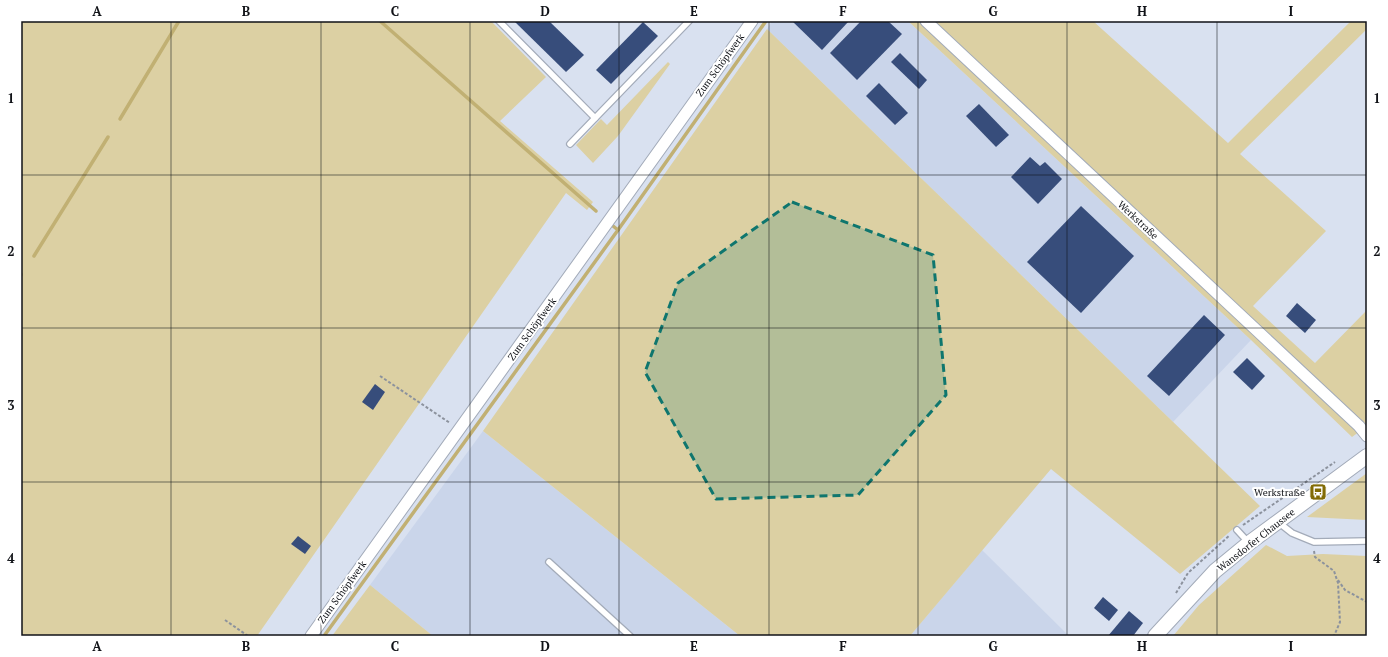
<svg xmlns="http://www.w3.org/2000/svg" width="1388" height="657" font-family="'PT Serif',serif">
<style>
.built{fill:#cad5ea}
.green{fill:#dcd0a3}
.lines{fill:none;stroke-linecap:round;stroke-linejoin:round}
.stream{stroke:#c1b073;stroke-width:3.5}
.building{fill:#374d7b}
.service-casing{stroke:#a3abb9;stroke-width:8}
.minor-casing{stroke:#a3abb9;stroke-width:13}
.tertiary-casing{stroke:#a3abb9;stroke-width:16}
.path{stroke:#8c929d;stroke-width:2;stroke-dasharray:3 2;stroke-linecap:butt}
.service{stroke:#fff;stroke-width:5.5}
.minor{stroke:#fff;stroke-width:11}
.tertiary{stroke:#fff;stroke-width:14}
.marked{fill:#0f766e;fill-opacity:0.2;stroke:#0f766e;stroke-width:3;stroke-dasharray:8 5;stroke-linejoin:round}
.grid{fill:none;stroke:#101217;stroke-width:1;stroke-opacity:0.55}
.labels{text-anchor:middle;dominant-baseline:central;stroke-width:4;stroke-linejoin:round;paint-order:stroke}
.street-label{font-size:10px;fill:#101217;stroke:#fff}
.poi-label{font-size:10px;fill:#101217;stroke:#fff;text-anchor:end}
.neatline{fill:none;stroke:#101217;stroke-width:1.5}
.grid-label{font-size:13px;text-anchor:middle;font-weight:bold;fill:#101217}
</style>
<rect width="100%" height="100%" fill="#d9e1f0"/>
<g class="built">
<polygon points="772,21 908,21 1251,340 1173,422 767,29"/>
<polygon points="483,431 740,636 433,636 370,585"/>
<polygon points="982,550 1069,636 910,636"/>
</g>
<g class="green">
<polygon points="21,21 491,21 546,77 500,121 593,202 587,210 566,193 257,636 21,636"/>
<polygon points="908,21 1093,21 1228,143 1351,21 1367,21 1367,29 1240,154 1326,231 1253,306 1315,363 1367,310 1367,426 1352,437 1251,340"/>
<polygon points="767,29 1260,506 1180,574 1051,469 910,636 740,636 483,431"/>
<polygon points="668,62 670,64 618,136 593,163 576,145 601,119 607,125"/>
<polygon points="1367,473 1367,520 1307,517"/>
<polygon points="1266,545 1287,556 1323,554 1367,556 1367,636 1173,636 1199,605"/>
<polygon points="370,585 433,636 332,636"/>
</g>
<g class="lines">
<g class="stream">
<polyline points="380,21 596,211"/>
<polyline points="120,119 179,21"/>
<polyline points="618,230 766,21"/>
<polyline points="34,256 108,137"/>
<polyline points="21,275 21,274"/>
<polyline points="324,636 618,230 613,226"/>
</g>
</g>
<g class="building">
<polygon points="514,21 549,21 584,55 566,72"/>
<polygon points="792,21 849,21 822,50"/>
<polygon points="861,21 888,21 902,34 857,80 830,53"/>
<polygon points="643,22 658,36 611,84 596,70"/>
<polygon points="900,53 927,80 919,89 891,62"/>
<polygon points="879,83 908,113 895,125 866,96"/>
<polygon points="979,104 1009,135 996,147 966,116"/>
<polygon points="1030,157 1040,166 1045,162 1062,179 1038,204 1011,177"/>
<polygon points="1081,206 1134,256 1081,313 1027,262"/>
<polygon points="1297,303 1316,320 1305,333 1286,316"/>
<polygon points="1204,315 1225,335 1169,396 1147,376"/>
<polygon points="1247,358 1265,376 1252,390 1233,372"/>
<polygon points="375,384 385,392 373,410 362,402"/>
<polygon points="298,536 311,546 305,554 291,544"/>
<polygon points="1103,597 1118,610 1109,621 1094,608"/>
<polygon points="1129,611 1143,623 1133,636 1108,636"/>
</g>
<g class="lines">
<g class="service-casing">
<g id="service">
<polyline points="499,21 595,118"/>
<polyline points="570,144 689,21"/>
<polyline points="1278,522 1292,533 1314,542 1367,541"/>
<polyline points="1237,530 1249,543"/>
<polyline points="549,562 630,636"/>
</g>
</g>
<g class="minor-casing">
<g id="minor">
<polyline points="926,21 1359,426 1367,436"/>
<polyline points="311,636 752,21"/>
</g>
</g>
<g class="tertiary-casing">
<polyline id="tertiary" points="1155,636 1215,571 1249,543 1367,456"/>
</g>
<g class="path">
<polyline points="380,376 450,423"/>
<polyline points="1243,525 1335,462"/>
<polyline points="1314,551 1315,557 1334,571 1338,583 1340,622 1334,636"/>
<polyline points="1338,580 1345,590 1367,602"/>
<polyline points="1176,593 1188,573 1230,535"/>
<polyline points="225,620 248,636"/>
</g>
<use href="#service" class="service"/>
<use href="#minor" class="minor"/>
<use href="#tertiary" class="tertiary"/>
</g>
<path class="marked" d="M792,202L933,255L946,395L858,495L716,499L645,372L678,283Z"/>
<path class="grid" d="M171,21V636M321,21V636M470,21V636M619,21V636M769,21V636M918,21V636M1067,21V636M1217,21V636M21,175H1367M21,328H1367M21,482H1367"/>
<defs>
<g id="bus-square" transform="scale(0.9)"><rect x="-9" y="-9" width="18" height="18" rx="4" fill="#826b05" stroke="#fff"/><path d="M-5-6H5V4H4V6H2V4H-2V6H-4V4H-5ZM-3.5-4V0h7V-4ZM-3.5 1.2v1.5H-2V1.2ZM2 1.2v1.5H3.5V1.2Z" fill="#fff"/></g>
</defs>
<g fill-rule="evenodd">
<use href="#bus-square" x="1318" y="492"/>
</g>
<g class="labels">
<g class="street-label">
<text transform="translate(720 65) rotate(-54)">Zum Schöpfwerk</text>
<text transform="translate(1138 220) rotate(43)">Werkstraße</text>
<text transform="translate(532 329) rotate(-54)">Zum Schöpfwerk</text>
<text transform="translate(1256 540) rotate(-38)">Wansdorfer Chaussee</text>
<text transform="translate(342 592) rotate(-54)">Zum Schöpfwerk</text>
</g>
<g class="poi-label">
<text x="1305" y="492">Werkstraße</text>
</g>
</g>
<rect width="1388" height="657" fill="none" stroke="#ffffff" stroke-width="44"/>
<rect x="22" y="22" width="1344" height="613" class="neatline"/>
<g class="grid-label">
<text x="97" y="16">A</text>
<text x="246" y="16">B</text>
<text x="395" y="16">C</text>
<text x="545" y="16">D</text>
<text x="694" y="16">E</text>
<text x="843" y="16">F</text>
<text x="993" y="16">G</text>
<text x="1142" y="16">H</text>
<text x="1291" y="16">I</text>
<text x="11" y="103">1</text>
<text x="1377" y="103">1</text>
<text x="11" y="256">2</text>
<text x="1377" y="256">2</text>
<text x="11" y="410">3</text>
<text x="1377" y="410">3</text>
<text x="11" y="563">4</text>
<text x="1377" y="563">4</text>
<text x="97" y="651">A</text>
<text x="246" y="651">B</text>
<text x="395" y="651">C</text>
<text x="545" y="651">D</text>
<text x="694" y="651">E</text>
<text x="843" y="651">F</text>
<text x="993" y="651">G</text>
<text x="1142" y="651">H</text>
<text x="1291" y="651">I</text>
</g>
</svg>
